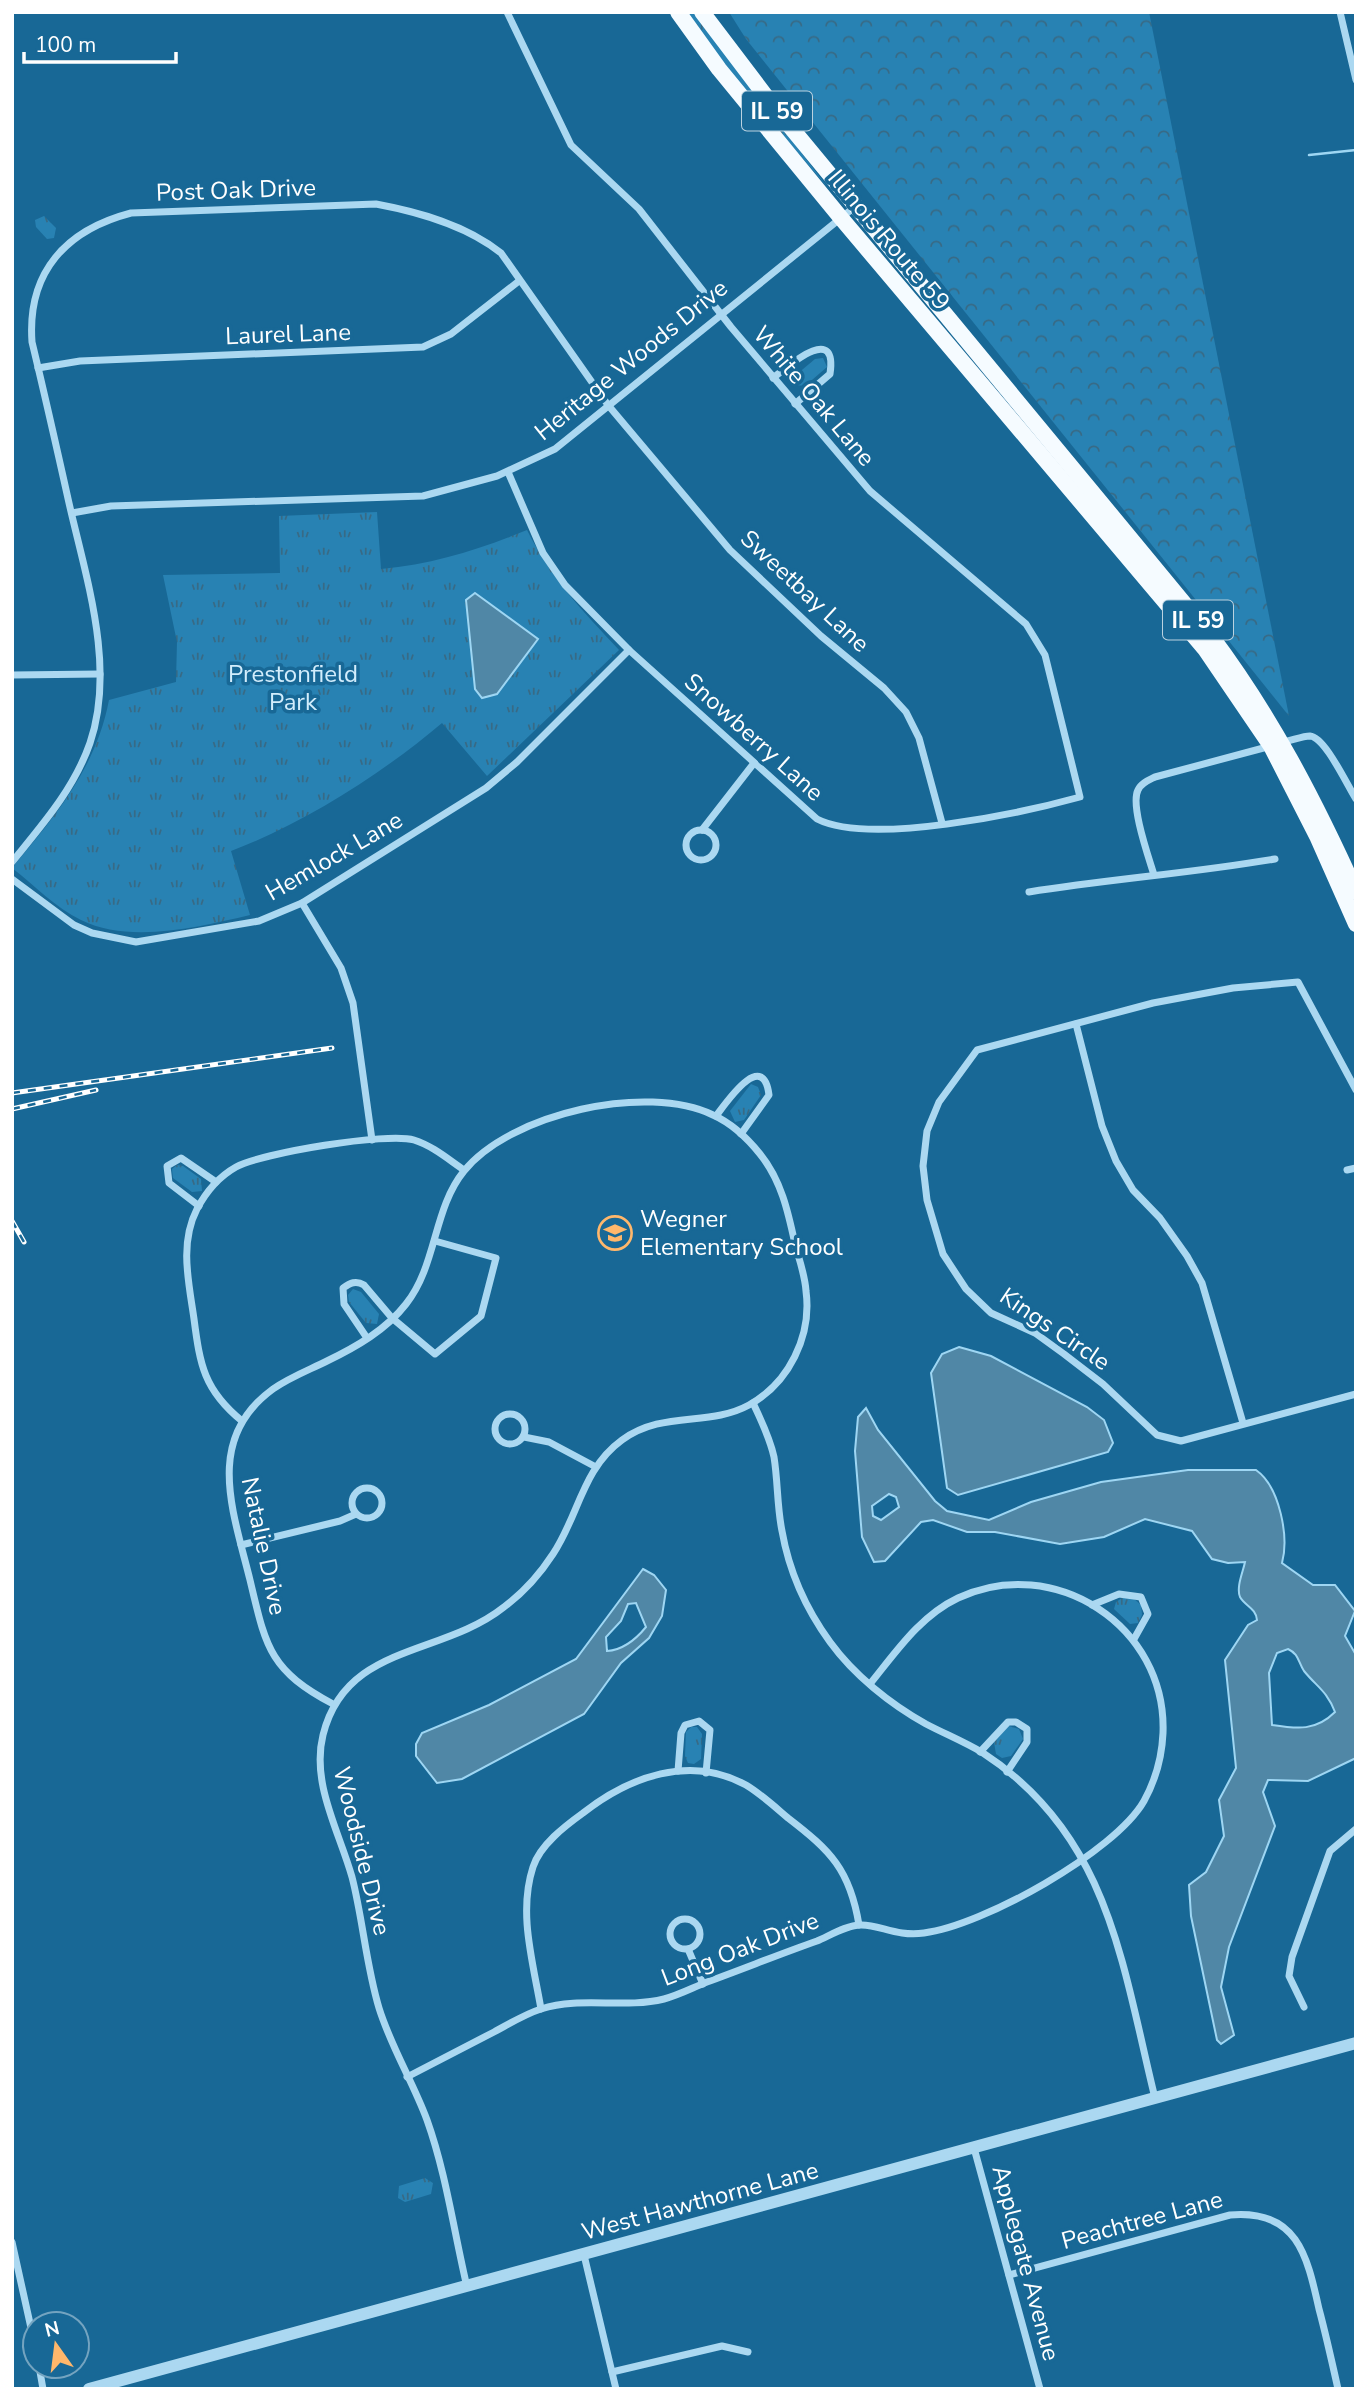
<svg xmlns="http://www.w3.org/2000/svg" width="1368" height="2401" font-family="'Nunito Sans',sans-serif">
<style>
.grass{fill:url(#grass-tufts)}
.forest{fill:url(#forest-crowns)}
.water{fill:#5087a6;stroke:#9ed6f3;stroke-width:2;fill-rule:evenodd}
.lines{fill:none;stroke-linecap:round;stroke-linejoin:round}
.stream{stroke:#9ed6f3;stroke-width:2.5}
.minor{stroke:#abd8f1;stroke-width:7}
.tertiary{stroke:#abd8f1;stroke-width:12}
.primary{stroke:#f5fbff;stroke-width:16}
.rail-casing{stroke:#fff;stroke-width:5}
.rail{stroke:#186896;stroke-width:2.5;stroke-dasharray:8;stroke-linecap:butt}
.labels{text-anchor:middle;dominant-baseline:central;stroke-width:7;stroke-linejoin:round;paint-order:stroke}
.shield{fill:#186896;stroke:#bad2e0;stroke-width:2}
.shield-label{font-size:23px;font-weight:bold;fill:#fff}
.street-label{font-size:24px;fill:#fff;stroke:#186896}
.park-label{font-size:24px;fill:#d2edfc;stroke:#186896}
.poi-label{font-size:24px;fill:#fff;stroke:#186896;text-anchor:start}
</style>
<defs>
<pattern id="grass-tufts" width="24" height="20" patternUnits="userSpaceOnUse" patternTransform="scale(1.75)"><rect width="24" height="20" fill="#2882b3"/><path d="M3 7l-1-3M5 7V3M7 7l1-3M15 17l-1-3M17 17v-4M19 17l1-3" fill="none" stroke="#386a85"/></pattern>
<pattern id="forest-crowns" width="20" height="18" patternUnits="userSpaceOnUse" patternTransform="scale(1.75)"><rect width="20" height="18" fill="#2882b3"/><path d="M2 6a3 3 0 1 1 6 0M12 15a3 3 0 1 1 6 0" fill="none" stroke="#386a85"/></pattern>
</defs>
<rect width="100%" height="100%" fill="#186896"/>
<g class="grass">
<polygon points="687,12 694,12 829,189 738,83"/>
<polygon points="44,216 56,228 54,238 47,239 36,227 35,220"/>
<polygon points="823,358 827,367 805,386 796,385 796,375 815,359"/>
<path d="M377,512L381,569C434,564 478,550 527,530C552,580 582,610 619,650L487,776L442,723C383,773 303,824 231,851L250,915C199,927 130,944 81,920C56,908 34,885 12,868C56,815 96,768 109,700L176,682L177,642L163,575L280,573L279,516Z"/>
<polygon points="751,1084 758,1087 761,1095 744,1120 735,1122 730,1111"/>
<polygon points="177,1165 183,1166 201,1179 202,1191 192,1192 173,1178 172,1169"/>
<polygon points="353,1289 361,1292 379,1314 377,1324 366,1323 349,1302 348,1295"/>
<polygon points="1122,1598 1133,1598 1141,1605 1142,1615 1138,1623 1130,1624 1114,1609 1116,1602"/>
<polygon points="1009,1726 1019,1729 1023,1739 1011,1756 1002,1758 996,1754 994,1742"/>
<polygon points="691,1727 697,1727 702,1734 701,1759 694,1764 688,1763 685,1756 686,1732"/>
<polygon points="425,2178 433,2183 431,2194 405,2202 398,2198 399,2186"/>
</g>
<polygon class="forest" points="729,12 1149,12 1289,716 746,39"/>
<g class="water">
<polygon points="475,593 538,639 497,694 482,698 475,689 466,600"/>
<polygon points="959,1347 991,1356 1087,1407 1104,1420 1113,1443 1108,1452 958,1495 947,1488 931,1373 942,1354"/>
<path d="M866,1408L878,1430L935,1501L947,1511L989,1520L1031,1502L1101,1482L1188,1470H1256C1280,1487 1289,1537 1282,1563L1313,1585H1335L1355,1611L1345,1636L1356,1655V1758L1308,1781L1268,1780L1263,1792L1275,1826L1229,1947L1221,1987L1234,2035L1221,2044L1217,2040L1191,1916L1189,1885L1206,1872L1224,1836L1219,1800L1236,1768L1225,1660L1248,1625L1257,1620C1256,1608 1245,1606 1240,1597C1236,1587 1243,1572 1245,1562L1228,1563L1212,1559L1192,1531L1145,1519L1104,1537L1060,1544L995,1532H967L933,1520L921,1522L885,1561L874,1562L862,1537L855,1451L858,1417ZM889,1494L896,1497L899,1507L881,1520L873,1516L872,1506ZM1288,1649C1299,1654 1298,1662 1304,1671C1317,1687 1327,1691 1335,1712C1316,1731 1298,1729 1272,1725L1269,1673L1277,1653Z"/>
<path d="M643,1569L654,1575L666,1590L662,1616L649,1638L621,1663L584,1714L462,1779L437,1783L416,1756V1744L422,1733L489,1705L576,1659ZM628,1604L636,1603L646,1627C637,1638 623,1650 607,1651L606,1637L621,1621Z"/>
</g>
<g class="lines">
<polyline class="stream" points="1309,155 1356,150"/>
<g class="minor">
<path d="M507,12L571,145L639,209L731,327L870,491L1026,624L1045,655L1080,797C1022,813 870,846 817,819L629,650L565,585L543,553L508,472"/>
<polyline points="1340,12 1356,80"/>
<polyline points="38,368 80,361 423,347 451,334 519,281"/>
<path d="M773,378C788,366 838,322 830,374L795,404"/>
<polyline points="72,513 111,506 423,496 497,476 555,449 857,205"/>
<polyline points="12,675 100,674"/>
<path d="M1283,742C1291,741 1302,736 1310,736C1325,737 1347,785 1356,799"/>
<polyline points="702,830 754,763"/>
<circle cx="701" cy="845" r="15"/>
<path d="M12,862C42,825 74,789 90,743C116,667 86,578 69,503C57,449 45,396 32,342C27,272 66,230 131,213L376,204C419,212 466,225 501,253L608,405L730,550L821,636L884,688L906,712L919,738L942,823"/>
<path d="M1154,875C1149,858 1130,805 1138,790C1141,783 1149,780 1155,777L1271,746"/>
<polyline points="12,879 74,925 92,933 136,942 259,921 302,903 486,788 517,762 629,650"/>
<path d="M1029,892C1111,879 1193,873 1275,859"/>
<polyline points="302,903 341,968 353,1003 372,1140"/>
<polyline points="1076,1024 1102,1126 1116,1161 1133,1190 1160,1218 1187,1256 1202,1283 1243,1423"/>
<polyline points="1356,1090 1298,982 1233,988 1153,1003 977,1050 939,1102 927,1131 923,1166 927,1200 943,1254 966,1289 991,1313 1035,1333 1064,1354 1103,1384 1157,1435 1181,1441 1356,1394"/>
<path d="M716,1116C726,1103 763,1048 769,1095L741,1134"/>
<polyline points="1347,1170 1356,1168"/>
<polyline points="199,1206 169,1183 167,1166 181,1158 216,1182"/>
<path d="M367,1338L344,1304L343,1288C350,1283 356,1280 364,1285L392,1318L435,1354L481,1316L496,1258L435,1241"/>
<path d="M753,1403C761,1420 770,1438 774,1457C778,1482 777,1507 782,1531C789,1571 806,1609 830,1642C854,1675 890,1704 926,1724C945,1734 965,1742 983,1753C1109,1835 1122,1964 1155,2098"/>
<circle cx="510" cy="1429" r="15"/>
<path d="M242,1421C204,1390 200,1365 194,1319C189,1283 179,1244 197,1209C206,1192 220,1176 236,1167C261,1153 388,1132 414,1140C433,1146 449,1160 464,1170"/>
<polyline points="524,1437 549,1442 594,1466"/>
<circle cx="367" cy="1503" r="15"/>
<polyline points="241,1545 340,1521 356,1514"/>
<polyline points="1092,1605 1119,1594 1141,1597 1148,1614 1134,1639"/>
<path d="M333,1704C269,1670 266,1647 250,1580C233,1511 204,1439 273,1389C290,1377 309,1370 327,1361C356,1347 386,1330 406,1304C437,1265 433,1209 464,1171C511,1113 647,1083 713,1115C731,1123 748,1139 760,1154C781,1180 788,1211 795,1244C799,1259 805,1275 806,1291C812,1336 789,1383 749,1405C709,1427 663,1410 622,1440C582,1469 579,1515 553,1554C540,1574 523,1593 504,1607C441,1657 346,1643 323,1735C311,1783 339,1831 352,1877C363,1920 366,1965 379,2008C391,2047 413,2082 427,2120C446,2173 454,2232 467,2287"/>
<polyline points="980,1752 1008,1722 1016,1722 1027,1729 1027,1742 1007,1772"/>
<polyline points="678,1771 681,1733 685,1725 699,1721 710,1730 706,1773"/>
<circle cx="685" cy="1934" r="15"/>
<polyline points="688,1949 703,1984"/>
<polyline points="1304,2007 1289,1976 1292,1957 1330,1851 1356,1829"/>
<path d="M541,2009C533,1962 518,1913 533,1867C540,1845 565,1826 583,1813C629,1777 690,1754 746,1785C761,1794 775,1807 788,1818C831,1851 850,1870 859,1925"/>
<path d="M407,2077C436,2062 465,2047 494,2032C509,2024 525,2014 541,2009C581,1996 623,2009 664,1999C679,1995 692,1988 707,1982C743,1969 780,1954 817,1941C829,1936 847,1925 860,1925C879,1924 896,1937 924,1933C982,1926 1115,1852 1144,1801C1155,1781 1162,1756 1163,1733C1167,1626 1054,1553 958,1598C920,1616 896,1652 870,1684"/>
<polyline points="974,2148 1040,2389"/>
<polyline points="12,2242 35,2346"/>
<polyline points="584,2255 616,2389"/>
<path d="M1009,2275L1230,2215C1297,2209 1307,2255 1319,2309C1326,2335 1332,2362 1338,2389"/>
<polyline points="39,2366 43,2389"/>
<polyline points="612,2372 722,2346 748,2352"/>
</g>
<polyline class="tertiary" points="89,2389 1356,2043"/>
<g class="primary">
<polyline points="678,12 719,69 841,218 1205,649 1271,746 1317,836 1356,924"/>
<path d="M702,12L774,107L1211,636C1271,716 1315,801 1356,892"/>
</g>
<g class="rail-casing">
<g id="rail">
<polyline points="12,1093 332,1048"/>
<polyline points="12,1109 96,1090"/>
<polyline points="12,1221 24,1242"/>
</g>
</g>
<use href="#rail" class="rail"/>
</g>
<defs>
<g id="school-ring" transform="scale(1.75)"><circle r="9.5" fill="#186896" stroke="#ffb76b" stroke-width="1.5"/><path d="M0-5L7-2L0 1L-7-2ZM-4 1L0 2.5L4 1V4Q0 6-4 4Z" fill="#ffb76b"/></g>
</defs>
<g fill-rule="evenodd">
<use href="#school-ring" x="615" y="1233"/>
</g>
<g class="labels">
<g class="shield">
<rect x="742" y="91.5" width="70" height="39" rx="5"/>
<rect x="1163" y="600.5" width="70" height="39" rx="5"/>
</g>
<g class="shield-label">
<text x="777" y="111">IL 59</text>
<text x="1198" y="620">IL 59</text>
</g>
<g class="street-label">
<text transform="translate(236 190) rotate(-2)">Post Oak Drive</text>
<text transform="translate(889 240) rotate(50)">Illinois Route 59</text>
<text transform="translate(288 334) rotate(-2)">Laurel Lane</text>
<text transform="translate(631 360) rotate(-39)">Heritage Woods Drive</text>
<text transform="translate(814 396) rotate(50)">White Oak Lane</text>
<text transform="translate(805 591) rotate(43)">Sweetbay Lane</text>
<text transform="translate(754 737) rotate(42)">Snowberry Lane</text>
<text transform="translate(334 856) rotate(-30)">Hemlock Lane</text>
<text transform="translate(1055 1329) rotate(34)">Kings Circle</text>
<text transform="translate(264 1546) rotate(78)">Natalie Drive</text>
<text transform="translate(362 1851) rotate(76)">Woodside Drive</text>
<text transform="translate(740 1949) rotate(-21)">Long Oak Drive</text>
<text transform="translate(700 2201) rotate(-15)">West Hawthorne Lane</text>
<text transform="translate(1142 2220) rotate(-15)">Peachtree Lane</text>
<text transform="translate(1026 2263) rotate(75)">Applegate Avenue</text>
</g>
<g class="park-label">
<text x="293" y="674">Prestonfield<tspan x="293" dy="28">Park</tspan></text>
</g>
<g class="poi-label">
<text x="640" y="1219">Wegner<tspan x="640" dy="28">Elementary School</tspan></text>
</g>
</g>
<rect width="1368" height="2401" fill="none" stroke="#ffffff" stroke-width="28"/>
<g transform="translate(56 2345) rotate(346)"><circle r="33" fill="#186896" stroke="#74a4c0" stroke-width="2"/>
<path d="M0-5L12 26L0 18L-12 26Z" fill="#ffb76b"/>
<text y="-10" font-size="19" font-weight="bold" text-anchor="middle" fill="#ffffff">N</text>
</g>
<path d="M24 52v10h152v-10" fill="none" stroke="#ffffff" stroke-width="3.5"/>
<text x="35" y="52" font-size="21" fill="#ffffff" stroke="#186896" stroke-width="5" paint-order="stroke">100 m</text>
</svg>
